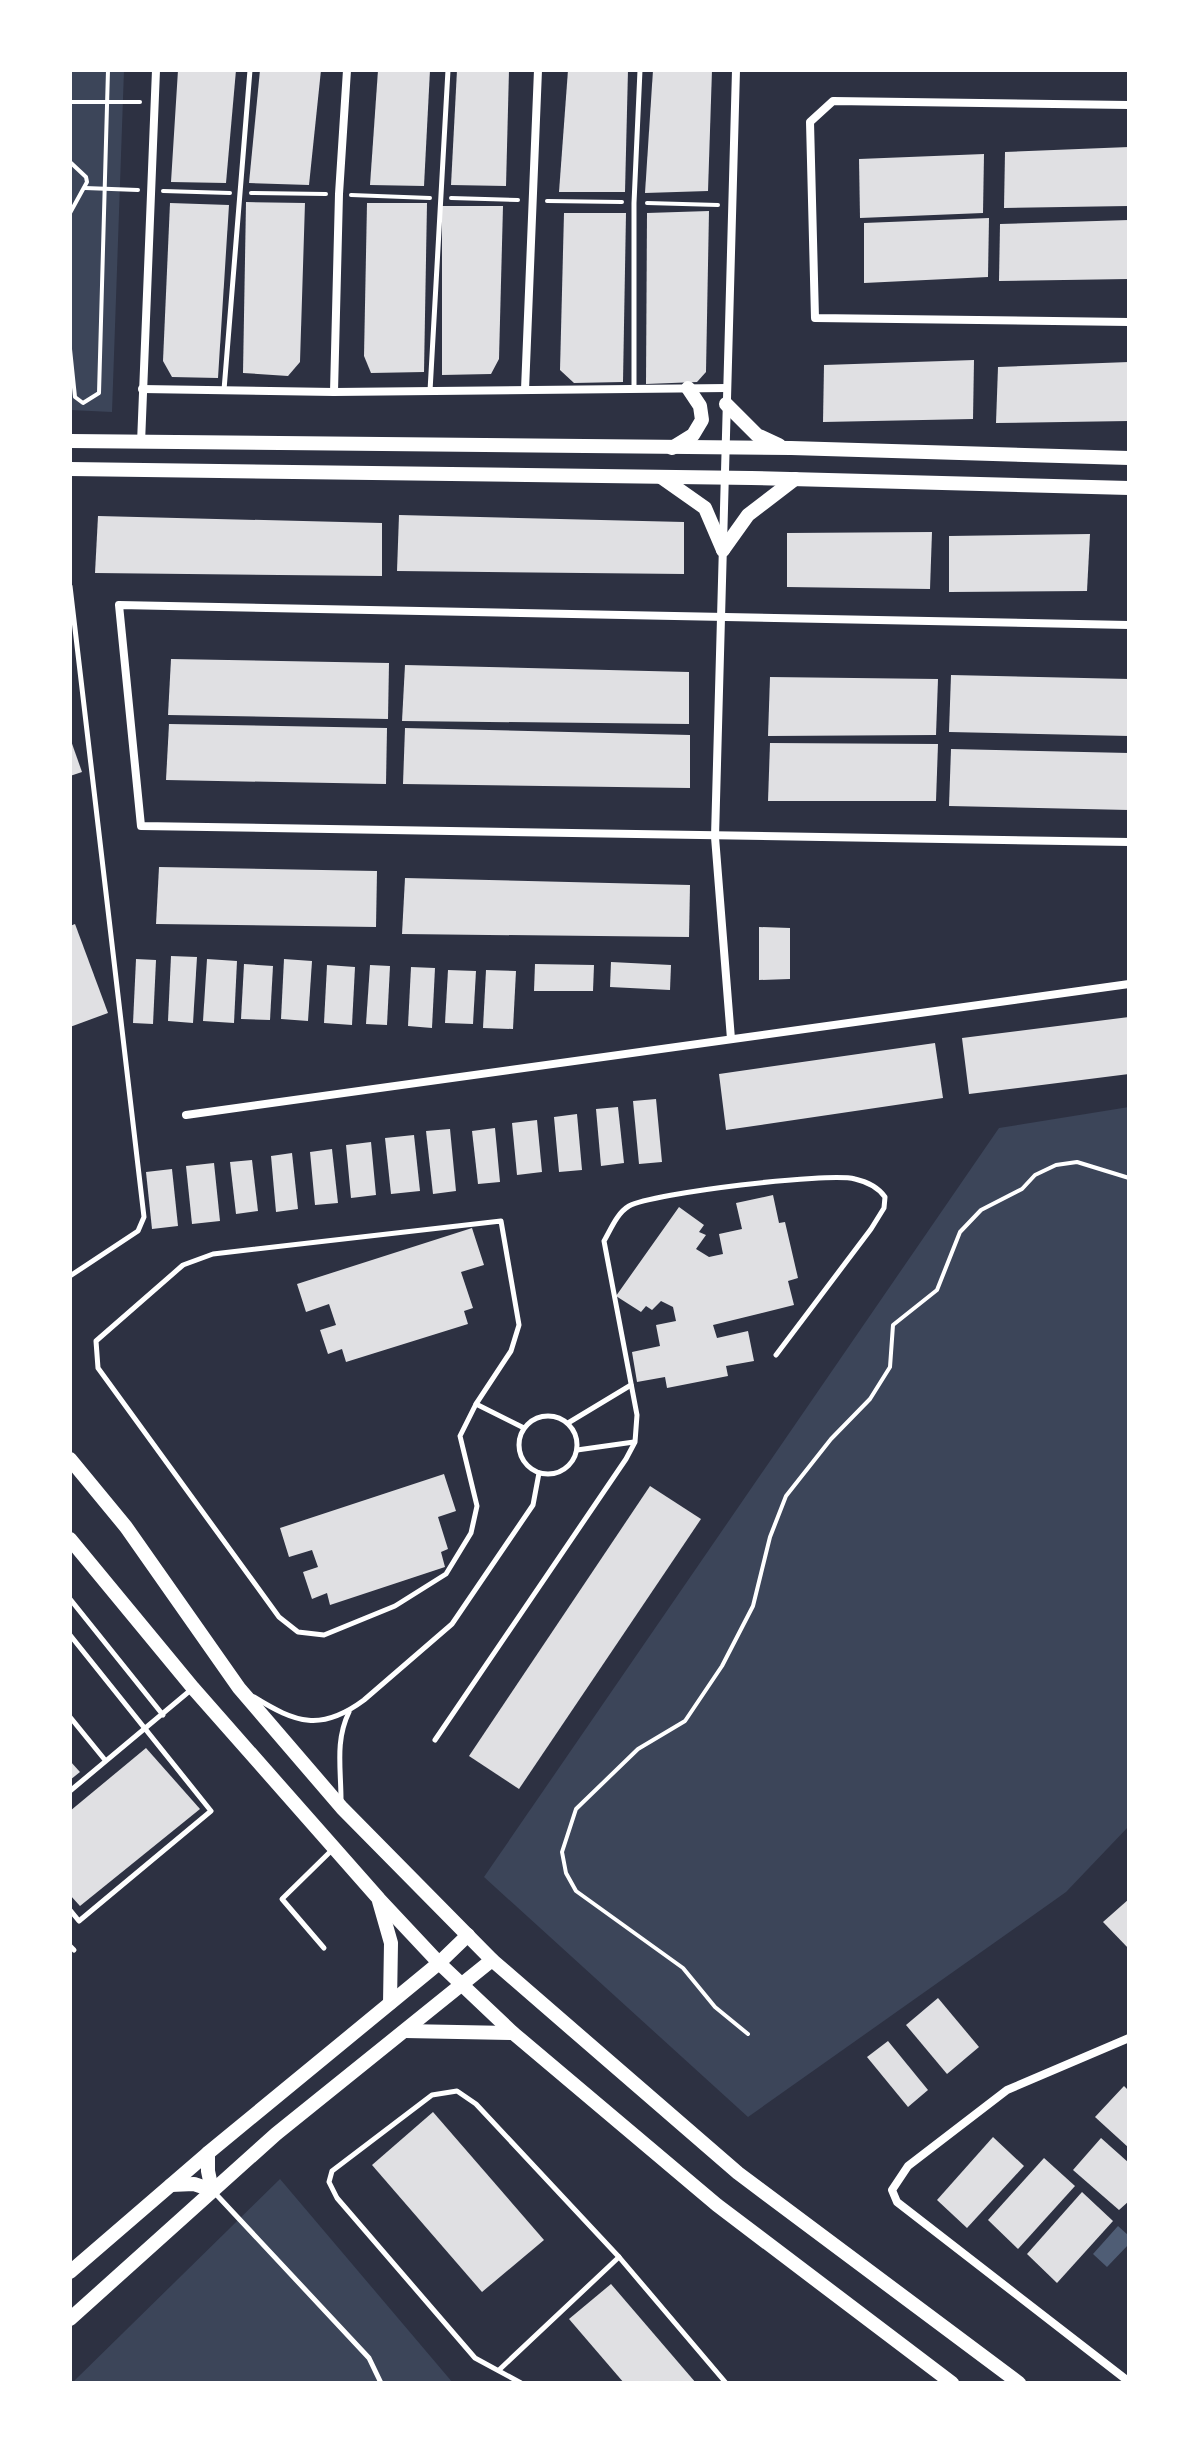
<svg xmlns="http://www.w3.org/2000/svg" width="1199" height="2453" font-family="Merriweather,serif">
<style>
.green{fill:#3c4559}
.water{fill:#4f5d75}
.building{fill:#e0e0e3}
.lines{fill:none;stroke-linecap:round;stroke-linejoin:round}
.path{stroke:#fff;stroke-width:4}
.service{stroke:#fff;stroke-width:5}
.minor{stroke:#fff;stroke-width:8}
.tertiary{stroke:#fff;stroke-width:14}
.secondary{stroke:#fff;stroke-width:14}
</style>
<rect width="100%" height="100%" fill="#2d3142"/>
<g class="green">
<polygon points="70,70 124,70 112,412 70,410"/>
<polygon points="1129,1107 1129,1826 1066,1892 748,2117 484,1877 999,1128"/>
<polygon points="280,2179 453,2383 72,2383"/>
</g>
<polygon class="water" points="1118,2226 1129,2236 1129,2244 1107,2267 1093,2254"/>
<g class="building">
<polygon points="178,70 236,70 226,183 171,182"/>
<polygon points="260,70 321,70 309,185 249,183"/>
<polygon points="378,70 430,70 424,186 370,185"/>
<polygon points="457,70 509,70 506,186 451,185"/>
<polygon points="568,70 628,70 625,192 559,192"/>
<polygon points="653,70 712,70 708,191 645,193"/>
<polygon points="1129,147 1129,206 1004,208 1005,152"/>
<polygon points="984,154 983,213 860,218 859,159"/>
<polygon points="246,202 305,203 300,362 288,376 243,373"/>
<polygon points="170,203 229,205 218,378 172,377 163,361"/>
<polygon points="367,203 427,203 424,372 371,373 364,356"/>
<polygon points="442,206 503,206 499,359 491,374 442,375"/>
<polygon points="709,211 706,372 697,382 646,384 647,213"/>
<polygon points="564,213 626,213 623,382 574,383 560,370"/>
<polygon points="989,218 988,277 864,283 864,223"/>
<polygon points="1129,220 1129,279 999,281 1000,224"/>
<polygon points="974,360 973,419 823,422 824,365"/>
<polygon points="1129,362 1129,421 996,423 998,367"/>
<polygon points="399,515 684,522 684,574 397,571"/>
<polygon points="98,516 382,523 382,576 95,573"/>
<polygon points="932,532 930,589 787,587 787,533"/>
<polygon points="1090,534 1087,591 949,592 949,536"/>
<polygon points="171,659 389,663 388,719 168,715"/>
<polygon points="405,665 689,672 689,724 402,721"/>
<polygon points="951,675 1129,679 1129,736 949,732"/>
<polygon points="770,677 938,679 936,735 768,736"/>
<polygon points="169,724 387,728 386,784 166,780"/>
<polygon points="405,728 690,735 690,788 403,784"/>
<polygon points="70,738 82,772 70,776"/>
<polygon points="770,743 938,744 936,801 768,801"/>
<polygon points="951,749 1129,753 1129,810 949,806"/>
<polygon points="159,867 377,871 376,927 156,924"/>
<polygon points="405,878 690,885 689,937 402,934"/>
<polygon points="75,924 108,1013 70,1027 70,926"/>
<polygon points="759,927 790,928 790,979 759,980"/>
<polygon points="171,956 197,957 193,1023 168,1021"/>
<polygon points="136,959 156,960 153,1024 133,1023"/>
<polygon points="207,959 237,961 234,1023 203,1021"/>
<polygon points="284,959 312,961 308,1021 281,1019"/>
<polygon points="611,962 671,965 670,990 610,987"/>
<polygon points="244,964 273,966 270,1020 241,1019"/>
<polygon points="535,964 594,965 593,991 534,991"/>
<polygon points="327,965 355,967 352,1025 324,1023"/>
<polygon points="370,965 390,966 387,1025 366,1024"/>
<polygon points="411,967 435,968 432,1028 408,1026"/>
<polygon points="448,970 476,971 473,1024 445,1023"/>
<polygon points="486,970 516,971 513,1029 483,1028"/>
<polygon points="1129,1017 1129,1074 969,1094 962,1038"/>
<polygon points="935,1043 943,1098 726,1130 719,1074"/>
<polygon points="656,1099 662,1162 639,1164 633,1101"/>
<polygon points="618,1107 624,1163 601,1166 596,1109"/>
<polygon points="577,1114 582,1170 559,1172 554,1117"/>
<polygon points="537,1120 542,1172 517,1175 512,1123"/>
<polygon points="495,1128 500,1182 478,1184 472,1131"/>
<polygon points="450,1129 456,1191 433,1194 426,1131"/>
<polygon points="414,1135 420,1191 391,1194 385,1138"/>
<polygon points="371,1142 376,1195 351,1198 346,1145"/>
<polygon points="332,1149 338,1203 315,1205 310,1152"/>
<polygon points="292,1153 298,1209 276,1212 271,1156"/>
<polygon points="252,1160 258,1211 236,1214 230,1162"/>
<polygon points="214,1163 220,1221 192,1224 186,1166"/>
<polygon points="172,1169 178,1226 152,1229 146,1172"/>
<polygon points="773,1195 779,1223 785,1222 798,1278 788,1281 794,1305 713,1325 717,1338 748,1331 754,1361 726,1366 728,1376 667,1388 665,1377 637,1382 632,1352 660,1346 656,1325 676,1321 673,1307 661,1301 652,1310 646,1306 641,1312 616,1296 679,1207 704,1225 699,1232 706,1235 696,1249 709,1257 723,1254 719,1234 742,1229 736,1203"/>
<polygon points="472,1228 484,1265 461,1272 473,1308 464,1311 468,1324 346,1362 342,1349 328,1354 320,1330 336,1325 329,1304 306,1312 297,1284"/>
<polygon points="444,1474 456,1511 438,1517 448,1549 441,1552 445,1567 330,1605 327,1593 312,1599 303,1572 318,1567 312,1550 289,1557 280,1528"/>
<polygon points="650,1486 701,1519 519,1789 469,1756"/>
<polygon points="146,1748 200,1809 80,1906 70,1895 70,1811"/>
<polygon points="70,1761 80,1772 70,1780"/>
<polygon points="1129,1899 1129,1949 1103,1922"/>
<polygon points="938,1998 979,2047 947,2074 906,2025"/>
<polygon points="888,2041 928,2090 908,2107 867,2057"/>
<polygon points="1124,2086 1129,2091 1129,2148 1095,2117"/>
<polygon points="433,2112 544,2240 482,2292 372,2165"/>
<polygon points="993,2137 1024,2166 967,2228 937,2200"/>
<polygon points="1101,2138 1129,2163 1129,2201 1119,2210 1073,2170"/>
<polygon points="1044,2158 1075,2186 1018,2249 988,2220"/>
<polygon points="1082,2192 1113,2221 1057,2283 1027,2254"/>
<polygon points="611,2284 696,2383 624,2383 569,2319"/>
</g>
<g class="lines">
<g class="path">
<polyline points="70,102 140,102"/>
<polyline points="70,162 86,177 87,182 70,213"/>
<polyline points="85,188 138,190"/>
<polyline points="163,191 230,193"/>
<polyline points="251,193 326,194"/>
<polyline points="351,195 430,198"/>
<polyline points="451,198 518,200"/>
<polyline points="547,201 622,202"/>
<polyline points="647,203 718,205"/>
<polyline points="70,349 75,397 83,403 99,393 108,70"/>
<polyline points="748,2034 715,2007 683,1968 576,1891 566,1873 562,1852 576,1809 638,1749 685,1721 722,1666 753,1606 770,1537 786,1496 831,1439 870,1399 890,1367 893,1325 937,1290 960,1232 981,1210 1022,1189 1035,1175 1056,1165 1077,1162 1129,1178"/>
</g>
<g class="service">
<polyline points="634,389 634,203 640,70"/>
<polyline points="224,390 250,70"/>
<polyline points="430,391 448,70"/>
<polyline points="70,586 144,1217 138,1231 70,1276"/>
<polygon points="501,1221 519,1325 511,1351 476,1404 460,1436 477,1506 471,1533 446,1574 395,1606 324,1635 298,1632 279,1617 98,1368 96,1341 183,1265 213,1254"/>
<polyline points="476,1404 524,1428"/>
<circle cx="548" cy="1445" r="29"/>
<polyline points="568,1423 631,1385"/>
<polyline points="577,1450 634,1442"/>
<polyline points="70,1599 163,1715"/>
<polyline points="70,1635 211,1811 79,1921 70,1910"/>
<path d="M254,1697C296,1723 321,1732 364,1700L452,1624L533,1505L539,1473"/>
<polyline points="70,1717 105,1760"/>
<path d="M435,1740L626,1459L635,1442L637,1415L604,1241C611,1229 617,1213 629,1206C653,1193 828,1172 855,1179C868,1182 878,1187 885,1197L884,1208L871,1229L776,1355"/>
<polyline points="70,1791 192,1689"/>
<path d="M341,1800C341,1768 335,1741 349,1712"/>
<polyline points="70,1946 74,1950"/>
<polyline points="324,1948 282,1899 333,1849"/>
<polyline points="213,2191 369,2358 381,2383"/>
<polyline points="499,2370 619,2257"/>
<polyline points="521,2383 475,2358 337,2198 329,2182 332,2171 432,2095 457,2091 476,2104 619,2257 726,2383"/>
</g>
<g class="minor">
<polyline points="1129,105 833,101 810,122 815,318 1129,322"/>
<polyline points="142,389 334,392 727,388"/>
<polyline points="525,390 538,70"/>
<polyline points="334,392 339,194 347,70"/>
<polyline points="141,443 156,70"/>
<polyline points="1129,842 141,826 119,605 1129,625"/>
<polyline points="731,1039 715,837 736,70"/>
<polyline points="186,1115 1129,984"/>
<polyline points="1128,2381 897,2202 892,2190 908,2166 1007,2090 1129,2038"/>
</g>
<g class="tertiary">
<polyline points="726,404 757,435 779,445"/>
<polyline points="70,441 791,448 1129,458"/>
<polyline points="672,448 693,435 702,420 700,406 688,388"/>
<polyline points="70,469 751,478 1129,488"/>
<polyline points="661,477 705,508 723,550"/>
<polyline points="723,550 748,515 795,479"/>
</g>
<g class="secondary">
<polyline points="70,1459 126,1527 239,1688 342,1808 492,1960 738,2173 1019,2383"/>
<polyline points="70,1539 193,1688 379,1899 439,1963 513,2033 717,2205 952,2383"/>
<polyline points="379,1901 391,1943 390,2003"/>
<polyline points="405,2031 513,2033"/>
<polyline points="208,2153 208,2171 212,2190"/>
<polyline points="171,2185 194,2184 212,2190"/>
<polyline points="70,2272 208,2153 439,1963 468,1935"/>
<polyline points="70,2319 276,2134 492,1960"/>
</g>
</g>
<rect width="1199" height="2453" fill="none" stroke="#ffffff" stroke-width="144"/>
</svg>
